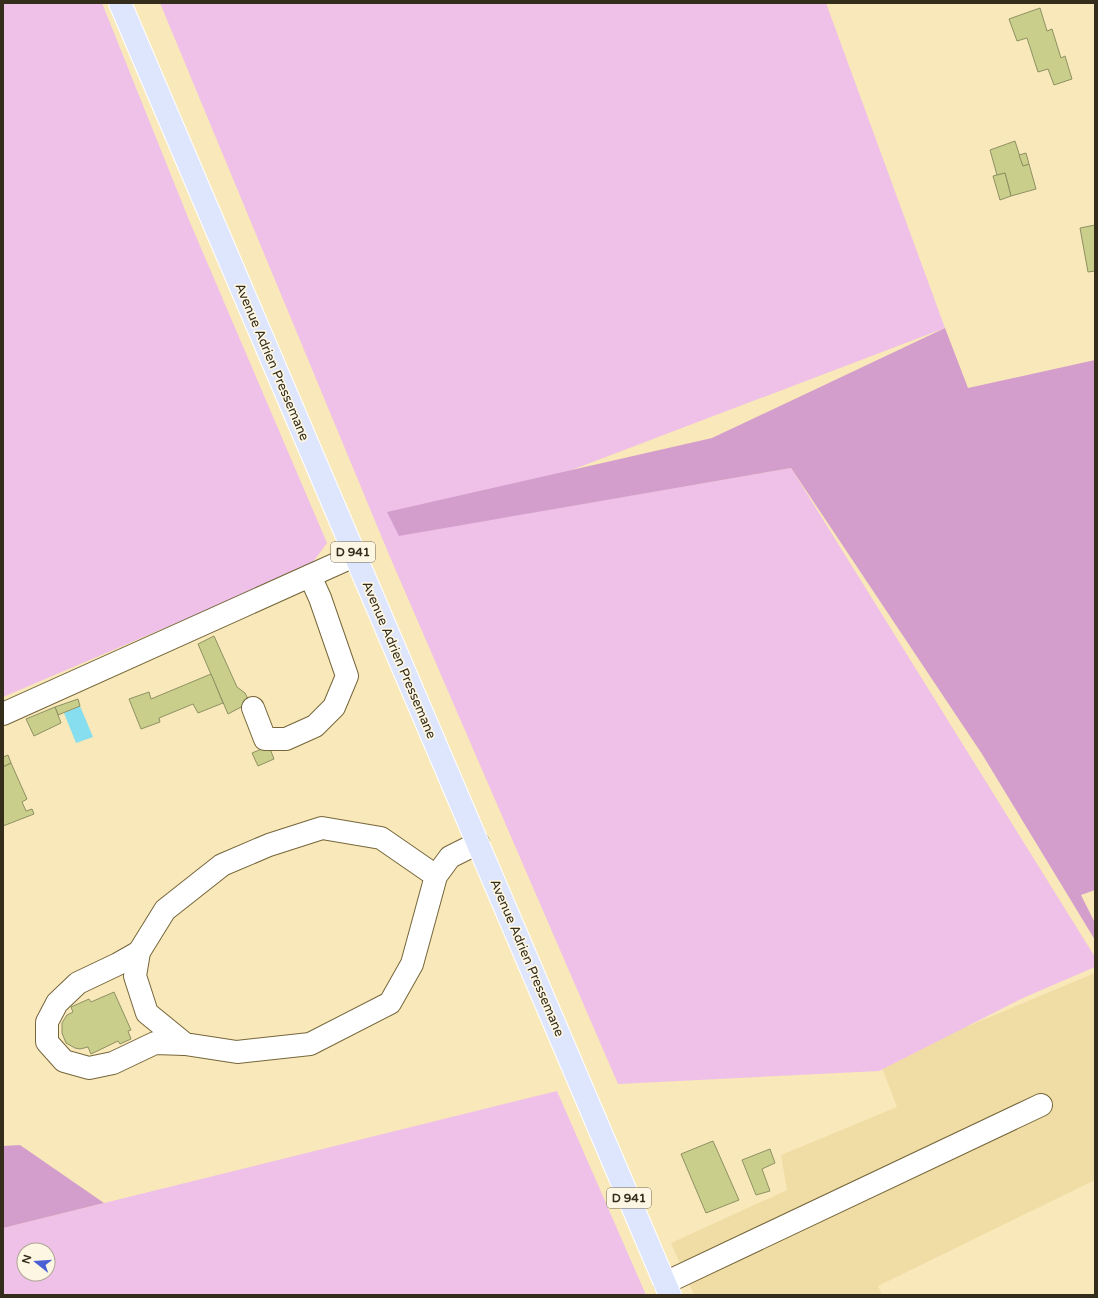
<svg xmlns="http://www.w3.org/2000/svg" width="1098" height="1298" font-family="'Varela Round',sans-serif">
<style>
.built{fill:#f0dda6}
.green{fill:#efc1e8;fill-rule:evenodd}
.forest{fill:#d39ecc}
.water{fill:#87deef}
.building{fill:#cace8b;stroke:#8e9163}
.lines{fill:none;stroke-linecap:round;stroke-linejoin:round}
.minor-casing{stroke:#75663b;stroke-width:24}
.major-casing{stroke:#fff;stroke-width:24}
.minor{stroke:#fff;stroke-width:22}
.major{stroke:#dee6fe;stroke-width:22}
.labels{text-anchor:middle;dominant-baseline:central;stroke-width:3.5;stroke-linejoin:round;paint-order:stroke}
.shield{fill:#fdf6e3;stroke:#706957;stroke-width:1}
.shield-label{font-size:12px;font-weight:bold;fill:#342d1b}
.street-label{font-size:13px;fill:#342d1b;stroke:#fdf6e3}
</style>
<rect width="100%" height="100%" fill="#f9e8b9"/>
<polygon class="built" points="1095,973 1095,1180 878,1286 882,1295 694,1295 671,1243 787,1190 781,1155 897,1107 880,1063"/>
<g class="green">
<polygon points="3,3 102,3 189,220 327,543 310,566 3,697"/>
<polygon points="160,3 826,3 945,328 401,535 791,468 1095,957 1095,967 1023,998 879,1071 618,1084 390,557"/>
<path d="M557,1091L646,1295H3V1228ZM24,1250H48V1274H24Z"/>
</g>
<g class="forest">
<polygon points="945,328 968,388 1095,360 1095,890 1081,895 1095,923 1095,940 982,754 791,468 399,536 387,512 712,438"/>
<polygon points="20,1145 104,1203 3,1228 3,1146"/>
</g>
<polygon class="water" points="80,706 93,737 76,743 64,713"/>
<g class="building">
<polygon points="1040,8 1047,31 1052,29 1061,58 1065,56 1072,79 1054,85 1048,69 1038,72 1027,38 1017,41 1009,19"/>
<polygon points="1015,141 1023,166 1029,164 1036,189 1011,196 1005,173 997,175 990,150"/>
<polygon points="1026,153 1029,164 1023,166 1019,155"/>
<polygon points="1005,173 1011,196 1000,200 993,176"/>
<polygon points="1095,225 1095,271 1088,272 1080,228"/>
<polygon points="214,636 237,687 245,693 248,699 245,705 228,714 198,644"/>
<polygon points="211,674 223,703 198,713 193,704 159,718 160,722 141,729 129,699 149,692 151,699"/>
<polygon points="78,699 80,706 58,715 55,707"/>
<polygon points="55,707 61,723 34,736 26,719"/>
<polygon points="269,746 274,759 258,766 252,753"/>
<polygon points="8,755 11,763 3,767 3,757"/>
<polygon points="11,763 27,799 22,802 26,811 32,809 34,814 3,826 3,767"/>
<polygon points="114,992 131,1030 128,1031 131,1039 120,1044 118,1041 91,1054 88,1047 80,1049 75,1048 66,1043 62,1033 62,1023 67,1015 73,1012 71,1007 89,999 91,1002"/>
<polygon points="713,1141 739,1200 706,1213 681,1154"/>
<polygon points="770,1149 775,1163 762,1169 770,1191 756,1195 742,1160"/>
</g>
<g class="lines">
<g class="minor-casing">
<g id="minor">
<polyline points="253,708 265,739 286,739 315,726 334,707 347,676 320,598 310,576"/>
<polyline points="3,714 354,556"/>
<polyline points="436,876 381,838 322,828 269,845 222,865 165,910 139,952 135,976 147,1013 185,1044 237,1052 310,1044 390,1003 412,964 436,876 450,857 478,843"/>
<polyline points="139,952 118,964 78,983 57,1003 47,1022 47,1042 64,1061 89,1068 113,1063 155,1043 185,1044"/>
<polyline points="665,1283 1041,1105"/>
</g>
</g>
<g class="major-casing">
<polyline id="major" points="120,3 670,1295"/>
</g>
<use href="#minor" class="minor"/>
<use href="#major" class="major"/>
</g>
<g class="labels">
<g class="shield">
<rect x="331" y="542" width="44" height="20" rx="3"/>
<rect x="607" y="1188" width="44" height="20" rx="3"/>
</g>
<g class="shield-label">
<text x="353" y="552">D 941</text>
<text x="629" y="1198">D 941</text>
</g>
<g class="street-label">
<text transform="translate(272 362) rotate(67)">Avenue Adrien Pressemane</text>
<text transform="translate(399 660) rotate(67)">Avenue Adrien Pressemane</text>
<text transform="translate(527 958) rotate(67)">Avenue Adrien Pressemane</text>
</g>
</g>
<rect width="1098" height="1298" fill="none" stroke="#342d1b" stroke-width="8"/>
<g transform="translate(36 1262) rotate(287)"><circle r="19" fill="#fdf6e3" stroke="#ada693"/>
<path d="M0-3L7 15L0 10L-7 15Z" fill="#4a5fd4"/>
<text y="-6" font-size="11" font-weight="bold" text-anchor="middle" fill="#342d1b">N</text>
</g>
</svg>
